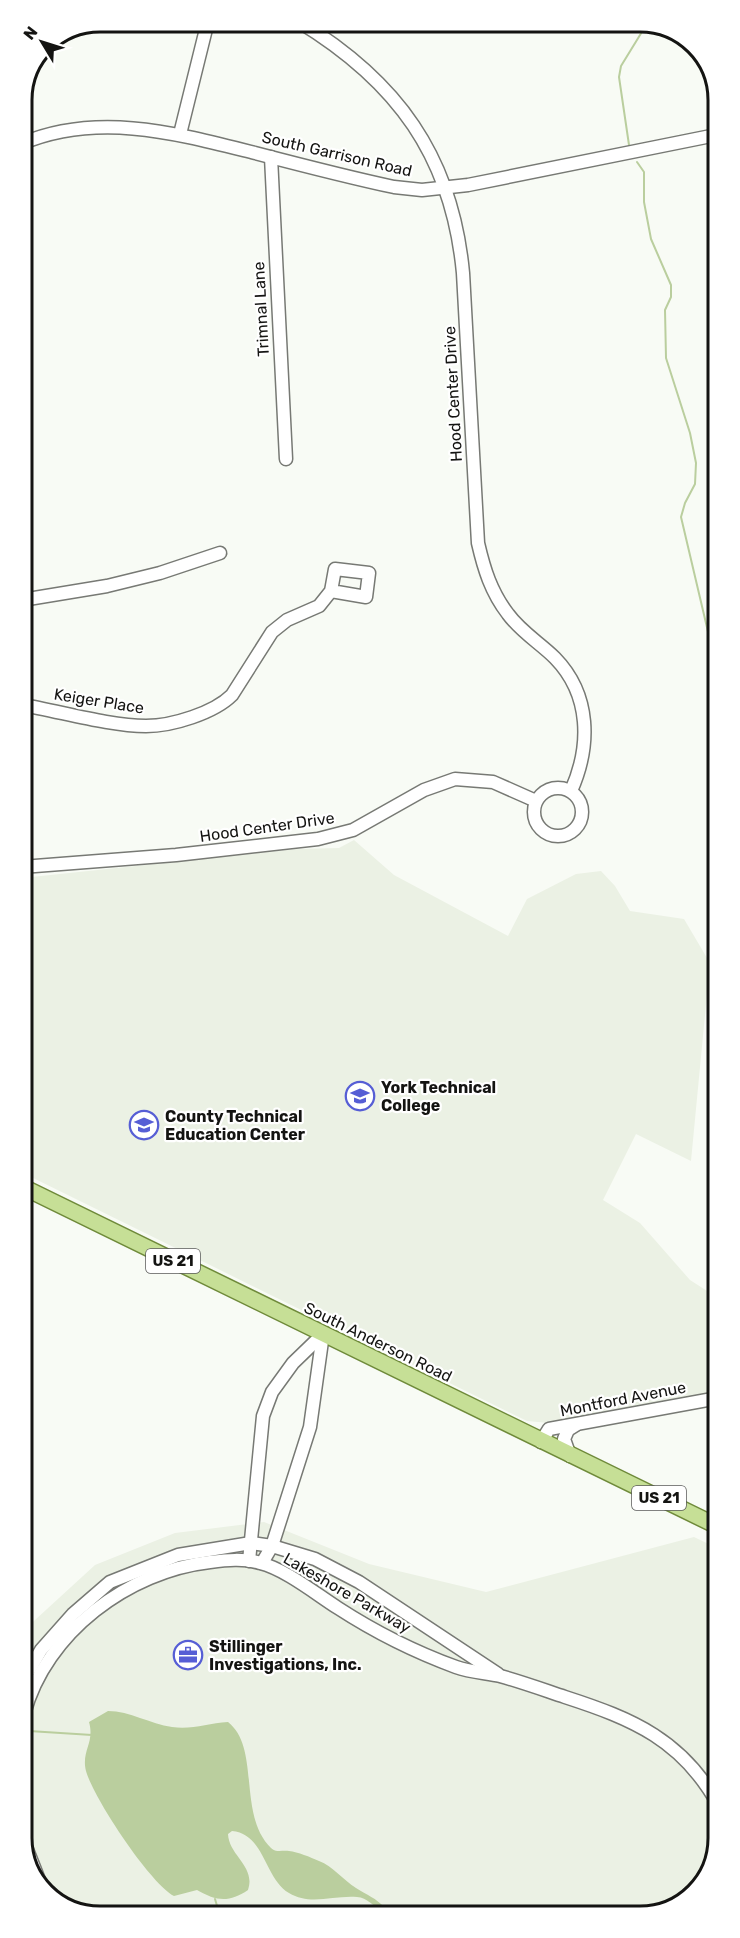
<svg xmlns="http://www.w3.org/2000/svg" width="740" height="1938" font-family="Rubik,sans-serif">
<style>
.built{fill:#ebf1e4}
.water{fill:#bace9e}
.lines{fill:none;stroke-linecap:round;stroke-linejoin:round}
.stream{stroke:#bace9e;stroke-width:2}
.minor-casing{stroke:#777974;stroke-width:15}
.major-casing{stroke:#6f8a3a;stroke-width:18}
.minor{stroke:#fff;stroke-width:12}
.major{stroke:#c6df96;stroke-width:15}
.labels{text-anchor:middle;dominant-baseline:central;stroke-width:4.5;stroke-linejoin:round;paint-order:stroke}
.shield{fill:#fff;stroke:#5a5a59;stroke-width:1.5}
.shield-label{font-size:15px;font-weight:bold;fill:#141412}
.street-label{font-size:16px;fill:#141412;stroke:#fff}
.poi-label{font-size:16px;font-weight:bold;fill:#141412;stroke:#fff;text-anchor:start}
.rim{fill:none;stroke:#141412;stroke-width:3}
</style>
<rect width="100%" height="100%" fill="#f8fbf5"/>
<g class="built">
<polygon points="354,840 394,875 508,936 527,899 576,874 601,871 615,886 630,911 684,919 710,963 691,1161 636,1134 603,1200 640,1223 690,1280 718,1298 718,1393 601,1415 549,1423 527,1421 23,1173 22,878 297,849 339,848"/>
<polygon points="264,1522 369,1564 486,1592 694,1537 719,1549 719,1839 703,1887 661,1914 94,1917 51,1901 24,1859 23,1631 95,1565 175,1533"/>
</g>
<path class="water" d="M108,1711C130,1711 150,1724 172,1727C192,1730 208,1723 228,1722C261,1748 237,1815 271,1848C276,1853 282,1850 289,1851C298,1852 310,1857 319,1861C333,1866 343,1880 356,1888C367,1895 376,1898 385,1908C374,1910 368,1897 357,1897C334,1895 310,1906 289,1893C264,1878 265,1834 232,1831L228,1834C229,1856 256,1866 248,1890C229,1903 216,1901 197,1890L174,1896C150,1883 94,1799 86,1771C81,1751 95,1743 89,1722Z"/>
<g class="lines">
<g class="stream">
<polyline points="629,145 619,77 621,66 648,22"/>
<polyline points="637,162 644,172 644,202 651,239 671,285 671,297 665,310 666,358 690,433 696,463 695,484 685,503 681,517 717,670"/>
<polyline points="29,1731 92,1735"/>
<polyline points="215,1899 220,1916"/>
<polyline points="383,1907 404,1915"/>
</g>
<g class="minor-casing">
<g id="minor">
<path d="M298,21C397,81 452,156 463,273L478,543C484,569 491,592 508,614C521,632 540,643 555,658C591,695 591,746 571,791"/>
<polyline points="180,134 208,21"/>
<path d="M21,144C98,111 179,134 255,153C301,165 347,177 394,187L422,190L468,185L716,135"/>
<polyline points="271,157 286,459"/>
<polyline points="22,600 107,586 160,573 220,553"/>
<path d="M22,705C59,711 109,726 146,726C172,726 214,713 232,695L272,632L287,620L319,606L331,591L366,597L369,573L335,569L331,591"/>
<circle cx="558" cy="812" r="24"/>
<polyline points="22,867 176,855 318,839 353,830 424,790 455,779 493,782 536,801"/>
<polyline points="541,1442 549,1429 718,1398"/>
<polyline points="570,1456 564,1439 568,1430 576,1425"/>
<polyline points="249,1561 263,1416 272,1392 293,1363 323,1334"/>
<polyline points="262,1563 272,1546 310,1427 323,1334"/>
<polyline points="23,1681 41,1650 73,1614 110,1582 178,1555 251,1543 272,1546 315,1559 359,1582 498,1674"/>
<path d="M24,1714C46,1632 129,1571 210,1562C226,1560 244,1558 260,1563C285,1569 316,1594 338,1608C375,1632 415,1652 456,1667C470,1672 486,1673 500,1676C522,1682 544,1690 565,1697C633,1719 683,1740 719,1806"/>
<polyline points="24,1842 41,1885"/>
<polyline points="51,1899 52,1901"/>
</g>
</g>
<g class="major-casing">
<polyline id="major" points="23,1187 719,1527"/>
</g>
<use href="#minor" class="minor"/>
<use href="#major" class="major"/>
</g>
<defs>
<g id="university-ring" transform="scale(1.5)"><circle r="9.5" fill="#fff" stroke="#565ed5" stroke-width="1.5"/><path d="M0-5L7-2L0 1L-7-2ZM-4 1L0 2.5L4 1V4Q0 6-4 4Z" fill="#565ed5"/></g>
<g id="school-ring" transform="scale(1.5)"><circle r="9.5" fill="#fff" stroke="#565ed5" stroke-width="1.5"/><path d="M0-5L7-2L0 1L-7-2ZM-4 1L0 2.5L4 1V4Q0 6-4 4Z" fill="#565ed5"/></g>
<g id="office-ring" transform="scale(1.5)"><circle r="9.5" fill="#fff" stroke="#565ed5" stroke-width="1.5"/><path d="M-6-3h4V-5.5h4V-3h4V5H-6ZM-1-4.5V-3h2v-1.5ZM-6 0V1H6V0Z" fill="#565ed5"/></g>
</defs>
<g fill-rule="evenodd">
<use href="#university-ring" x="360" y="1096"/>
<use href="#school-ring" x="144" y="1125"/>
<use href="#office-ring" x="188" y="1655"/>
</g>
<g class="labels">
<g class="shield">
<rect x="146" y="1249" width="54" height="24" rx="4.5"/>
<rect x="632" y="1486" width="54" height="24" rx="4.5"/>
</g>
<g class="shield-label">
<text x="173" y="1261">US 21</text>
<text x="659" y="1498">US 21</text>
</g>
<g class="street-label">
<text transform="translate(337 154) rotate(13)">South Garrison Road</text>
<text transform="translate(261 309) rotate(-93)">Trimnal Lane</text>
<text transform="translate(453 394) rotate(-93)">Hood Center Drive</text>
<text transform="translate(99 701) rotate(9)">Keiger Place</text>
<text transform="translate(267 827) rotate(-8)">Hood Center Drive</text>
<text transform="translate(378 1342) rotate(26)">South Anderson Road</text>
<text transform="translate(623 1399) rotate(-11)">Montford Avenue</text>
<text transform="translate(347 1593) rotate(30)">Lakeshore Parkway</text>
</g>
<g class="poi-label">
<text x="381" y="1087">York Technical<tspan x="381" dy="18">College</tspan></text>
<text x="165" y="1116">County Technical<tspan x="165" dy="18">Education Center</tspan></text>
<text x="209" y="1646">Stillinger<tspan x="209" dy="18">Investigations, Inc.</tspan></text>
</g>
</g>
<path d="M0 0H740V1938H0ZM100 32H640A68 68 0 0 1 708 100V1838A68 68 0 0 1 640 1906H100A68 68 0 0 1 32 1838V100A68 68 0 0 1 100 32Z" fill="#fff" fill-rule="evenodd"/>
<path class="rim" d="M100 32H640A68 68 0 0 1 708 100V1838A68 68 0 0 1 640 1906H100A68 68 0 0 1 32 1838V100A68 68 0 0 1 100 32Z"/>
<g transform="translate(42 42) rotate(308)" stroke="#ffffff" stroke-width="4.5" paint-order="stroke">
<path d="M0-4.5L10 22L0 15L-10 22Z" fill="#141412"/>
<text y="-9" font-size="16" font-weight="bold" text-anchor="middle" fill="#141412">N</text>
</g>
</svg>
